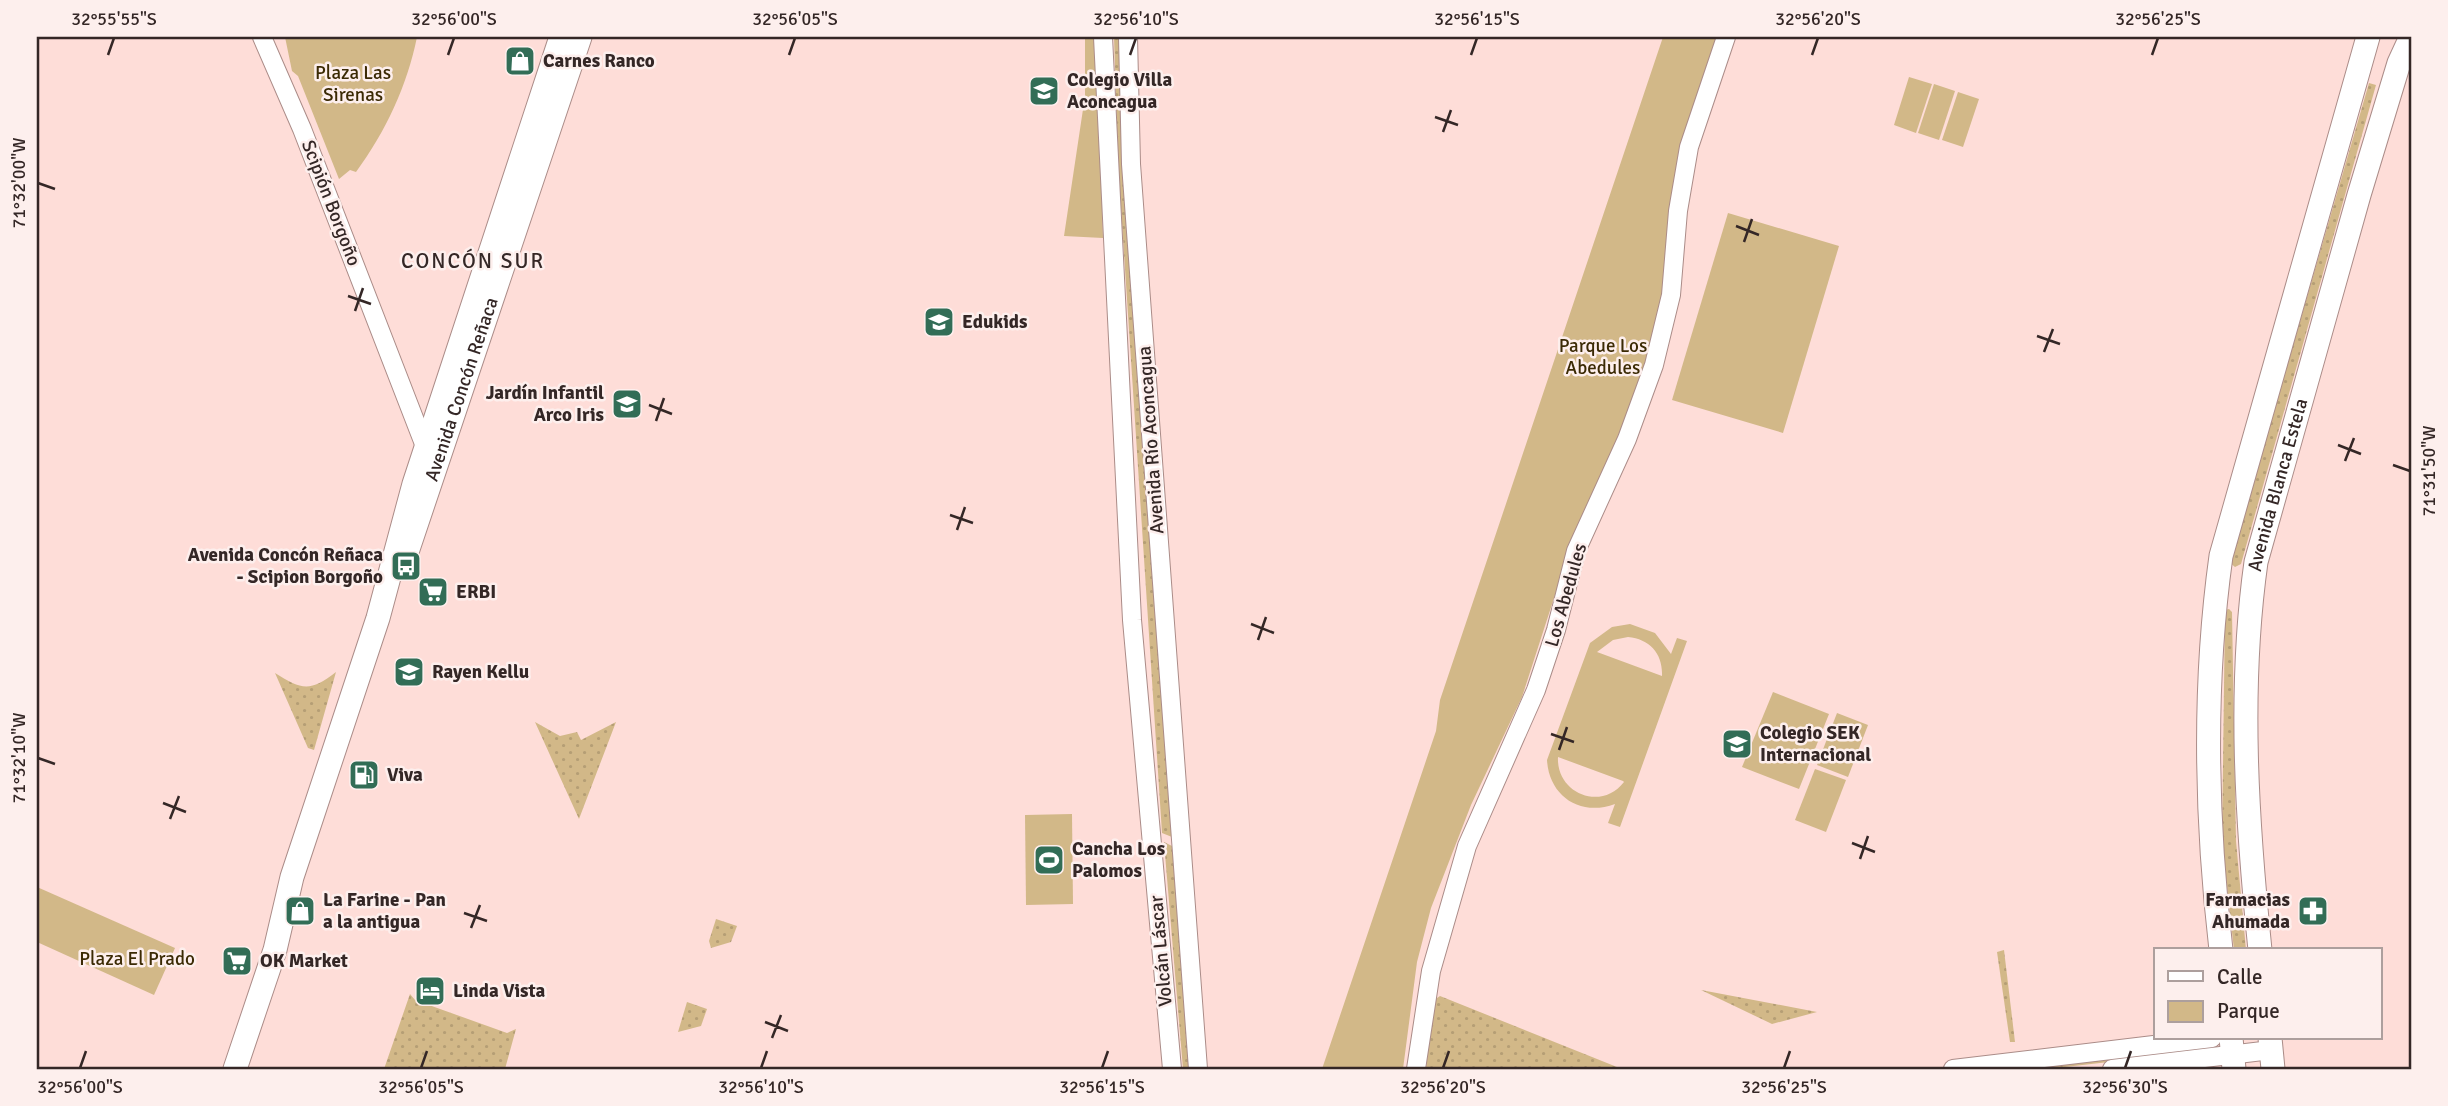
<svg xmlns="http://www.w3.org/2000/svg" width="2448" height="1106" font-family="Signika,sans-serif">
<style>
.grass{fill:url(#grass-dots)}
.park{fill:#d2b888;fill-rule:evenodd}
.lines{fill:none;stroke-linecap:round;stroke-linejoin:round}
.minor-casing{stroke:#ab8c88;stroke-width:20}
.major-casing{stroke:#ab8c88;stroke-width:25}
.minor{stroke:#fff;stroke-width:18}
.major{stroke:#fff;stroke-width:23}
.ticks{fill:none;stroke:#342726;stroke-width:2.5}
.labels{text-anchor:middle;dominant-baseline:central;stroke-width:5;stroke-linejoin:round;paint-order:stroke}
.poi-label{font-size:19px;font-weight:bold;fill:#342726;stroke:#fdefed;text-anchor:start}
.park-label{font-size:19px;fill:#3b2a04;stroke:#fdefed}
.street-label{font-size:19px;fill:#342726;stroke:#fdefed}
.neighbourhood-label{font-size:21px;letter-spacing:2px;fill:#342726;stroke:#fdefed}
.neatline{fill:none;stroke:#342726;stroke-width:2.5}
.ticks-label{font-size:18px;text-anchor:middle;fill:#342726}
</style>
<defs>
<pattern id="grass-dots" width="8" height="8" patternUnits="userSpaceOnUse" patternTransform="scale(1.75)"><rect width="8" height="8" fill="#d2b888"/><path d="M2 2h.1M6 6h.1" fill="none" stroke="#b59e75" stroke-width="1.8" stroke-linecap="round"/></pattern>
</defs>
<rect width="100%" height="100%" fill="#feddd8"/>
<g class="grass">
<polygon points="1114,37 1120,37 1123,160 1172,837 1162,833 1118,162"/>
<polygon points="2369,83 2376,85 2241,564 2235,567 2230,563"/>
<polygon points="2229,609 2232,612 2236,841 2246,950 2234,950 2222,841 2225,610"/>
<path d="M336,672L314,750L308,748L275,673C302,690 310,692 336,672Z"/>
<polygon points="535,722 560,736 577,732 581,740 616,722 579,819"/>
<polygon points="1164,842 1172,846 1193,1069 1183,1069"/>
<polygon points="716,919 737,926 731,942 711,948 709,941"/>
<polygon points="2004,950 2015,1042 2010,1042 1997,952"/>
<polygon points="1701,990 1817,1012 1772,1024"/>
<polygon points="410,994 415,1000 507,1033 516,1029 505,1069 384,1069"/>
<polygon points="1440,996 1622,1069 1426,1069 1434,1000"/>
<polygon points="687,1002 707,1009 701,1026 678,1032"/>
<polygon points="2206,1044 2206,1051 2047,1069 2047,1064"/>
</g>
<g class="park">
<path d="M285,37H417C407,86 386,131 356,172L350,170L339,179L298,76L292,71Z"/>
<polygon points="1085,37 1097,37 1103,238 1064,236 1085,96"/>
<polygon points="1663,37 1718,37 1664,294 1638,392 1576,530 1522,697 1471,805 1431,908 1417,962 1403,1069 1322,1069 1436,731 1440,700"/>
<polygon points="1909,77 1932,84 1916,133 1894,125"/>
<polygon points="1934,84 1955,91 1939,140 1918,133"/>
<polygon points="1958,92 1979,99 1963,147 1942,140"/>
<polygon points="1728,213 1839,246 1783,433 1672,400"/>
<path d="M1630,624L1655,633L1671,654L1677,638L1687,641L1620,827L1608,823L1615,804C1580,817 1549,796 1547,760L1590,643L1612,627ZM1628,637C1650,639 1663,654 1662,676L1597,652L1613,640ZM1558,757L1623,781L1624,782C1601,812 1556,793 1558,757Z"/>
<polygon points="1773,692 1829,714 1799,789 1742,767"/>
<polygon points="1837,713 1868,725 1848,777 1817,765"/>
<polygon points="1815,769 1846,780 1826,832 1795,820"/>
<polygon points="1072,814 1073,904 1026,905 1025,815"/>
<polygon points="37,887 175,948 154,995 37,942"/>
</g>
<g class="lines">
<g class="minor-casing">
<g id="minor">
<polyline points="262,37 302,129 426,449"/>
<polyline points="1103,37 1132,620 1172,1069"/>
<polyline points="1128,37 1131,164 1198,1069"/>
<polyline points="1416,1069 1431,971 1467,846 1536,690 1556,630 1576,551 1627,439 1654,365 1671,295 1678,211 1689,147 1726,37"/>
<polyline points="1953,1069 2212,1038"/>
<polyline points="2112,1069 2271,1050"/>
</g>
</g>
<g class="major-casing">
<g id="major">
<path id="s1" d="M405,558L580,37"/>
<path d="M2221,950C2206,820 2203,685 2221,556L2368,37"/>
<path id="s2" d="M2260,950C2247,823 2238,690 2256,562L2359,195L2399,63L2411,37"/>
<polyline points="2231,1038 2234,1069"/>
<polyline points="2270,1038 2273,1069"/>
<polyline points="235,1069 275,950 292,877 378,618 414,484 561,37"/>
</g>
</g>
<use href="#minor" class="minor"/>
<use href="#major" class="major"/>
</g>
<path class="ticks" d="M108,55L114,38M448,55L454,38M789,55L795,38M1130,55L1136,38M1471,55L1477,38M1812,55L1818,38M2152,55L2158,38M1435,117L1458,125M1443,132L1451,110M38,183L55,189M1736,226L1759,235M1744,242L1752,219M348,296L371,304M355,311L363,288M2037,336L2060,344M2044,352L2053,329M649,405L672,414M656,421L664,398M2338,445L2361,454M2345,461L2354,438M2393,465L2410,471M950,515L973,523M957,530L965,507M1251,624L1274,633M1258,640L1266,617M1551,734L1574,742M1559,750L1567,727M38,758L55,764M163,803L186,812M170,819L179,796M1852,843L1875,852M1860,859L1868,836M464,913L487,921M471,928L480,905M765,1022L788,1031M772,1038L781,1015M80,1068L86,1051M421,1068L427,1051M761,1068L767,1051M1102,1068L1108,1051M1443,1068L1449,1051M1784,1068L1790,1051M2125,1068L2131,1051"/>
<defs>
<g id="shop-square" transform="scale(1.575)"><rect x="-9" y="-9" width="18" height="18" rx="4" fill="#326d56" stroke="#fdefed"/><path d="M-5-2.5h2.3a2.7 3.5 0 0 1 5.4 0H5L5.5 6h-11ZM-1.5-2.5h3a1.5 2.3 0 0 0-3 0Z" fill="#fff"/></g>
<g id="school-square" transform="scale(1.575)"><rect x="-9" y="-9" width="18" height="18" rx="4" fill="#326d56" stroke="#fdefed"/><path d="M0-5L7-2L0 1L-7-2ZM-4 1L0 2.5L4 1V4Q0 6-4 4Z" fill="#fff"/></g>
<g id="bus-square" transform="scale(1.575)"><rect x="-9" y="-9" width="18" height="18" rx="4" fill="#326d56" stroke="#fdefed"/><path d="M-5-6H5V4H4V6H2V4H-2V6H-4V4H-5ZM-3.5-4V0h7V-4ZM-3.5 1.2v1.5H-2V1.2ZM2 1.2v1.5H3.5V1.2Z" fill="#fff"/></g>
<g id="supermarket-square" transform="scale(1.575)"><rect x="-9" y="-9" width="18" height="18" rx="4" fill="#326d56" stroke="#fdefed"/><path d="M-6-5.5h2.5l.6 2H6L4.5 2H-2.5L-4.4-4H-6ZM-1.5 3.2a1.3 1.3 0 1 0 .1 0ZM3 3.2a1.3 1.3 0 1 0 .1 0Z" fill="#fff"/></g>
<g id="fuel-square" transform="scale(1.575)"><rect x="-9" y="-9" width="18" height="18" rx="4" fill="#326d56" stroke="#fdefed"/><path d="M-5.5-6h7V0h2V4h1.3V-2.5L3-4.5l.8-.8L6-3V5H2.5V1h-1V6h-7ZM-4.2-4.7v3.2H.2V-4.7Z" fill="#fff"/></g>
<g id="stadium-square" transform="scale(1.575)"><rect x="-9" y="-9" width="18" height="18" rx="4" fill="#326d56" stroke="#fdefed"/><path d="M0-5a6.5 5 0 1 0 0 10a6.5 5 0 1 0 0-10ZM-3.5-1.8h7v3.6h-7Z" fill="#fff"/></g>
<g id="pharmacy-square" transform="scale(1.575)"><rect x="-9" y="-9" width="18" height="18" rx="4" fill="#326d56" stroke="#fdefed"/><path d="M-2-6h4v4h4v4h-4v4h-4v-4h-4v-4h4Z" fill="#fff"/></g>
<g id="hotel-square" transform="scale(1.575)"><rect x="-9" y="-9" width="18" height="18" rx="4" fill="#326d56" stroke="#fdefed"/><path d="M-6-4.5h1.5V1H6V5H4.5V3h-9V5H-6ZM-4 0a1.8 1.8 0 1 1 3.6 0ZM.5 0V-2.5h3Q6-2.5 6 0Z" fill="#fff"/></g>
</defs>
<g fill-rule="evenodd">
<use href="#shop-square" x="520" y="61"/>
<use href="#school-square" x="1044" y="91"/>
<use href="#school-square" x="939" y="322"/>
<use href="#school-square" x="627" y="404"/>
<use href="#bus-square" x="406" y="566"/>
<use href="#supermarket-square" x="433" y="592"/>
<use href="#school-square" x="409" y="672"/>
<use href="#school-square" x="1737" y="744"/>
<use href="#fuel-square" x="364" y="775"/>
<use href="#stadium-square" x="1049" y="860"/>
<use href="#shop-square" x="300" y="911"/>
<use href="#pharmacy-square" x="2313" y="911"/>
<use href="#supermarket-square" x="237" y="961"/>
<use href="#hotel-square" x="430" y="991"/>
</g>
<g class="labels">
<g class="poi-label">
<text x="543" y="61">Carnes Ranco</text>
<text x="1067" y="80">Colegio Villa<tspan x="1067" dy="22">Aconcagua</tspan></text>
<text x="962" y="322">Edukids</text>
<text x="604" y="393" text-anchor="end">Jardín Infantil<tspan x="604" dy="22">Arco Iris</tspan></text>
<text x="383" y="555" text-anchor="end">Avenida Concón Reñaca<tspan x="383" dy="22">- Scipion Borgoño</tspan></text>
<text x="456" y="592">ERBI</text>
<text x="432" y="672">Rayen Kellu</text>
<text x="1760" y="733">Colegio SEK<tspan x="1760" dy="22">Internacional</tspan></text>
<text x="387" y="775">Viva</text>
<text x="1072" y="849">Cancha Los<tspan x="1072" dy="22">Palomos</tspan></text>
<text x="323" y="900">La Farine - Pan<tspan x="323" dy="22">a la antigua</tspan></text>
<text x="2290" y="900" text-anchor="end">Farmacias<tspan x="2290" dy="22">Ahumada</tspan></text>
<text x="260" y="961">OK Market</text>
<text x="453" y="991">Linda Vista</text>
</g>
<g class="park-label">
<text x="353" y="73">Plaza Las<tspan x="353" dy="22">Sirenas</tspan></text>
<text x="1603" y="346">Parque Los<tspan x="1603" dy="22">Abedules</tspan></text>
<text x="137" y="959">Plaza El Prado</text>
</g>
<g class="street-label">
<text transform="translate(331 203) rotate(69)">Scipión Borgoño</text>
<text stroke="none"><textPath href="#s1" startOffset="178">Avenida Concón Reñaca</textPath></text>
<text transform="translate(1151 440) rotate(-94)">Avenida Río Aconcagua</text>
<text stroke="none"><textPath href="#s2" startOffset="469">Avenida Blanca Estela</textPath></text>
<text transform="translate(1566 595) rotate(-74)">Los Abedules</text>
<text transform="translate(1161 951) rotate(-95)">Volcán Láscar</text>
</g>
<g class="neighbourhood-label">
<text x="473" y="261">CONCÓN SUR</text>
</g>
</g>
<rect width="2448" height="1106" fill="none" stroke="#fdefed" stroke-width="77"/>
<rect x="2154" y="948" width="228" height="91" fill="#fdefed" stroke="#ad9f9d" stroke-width="2"/>
<rect x="2168" y="971" width="35" height="10" fill="#ffffff" stroke="#ad9f9d" stroke-width="2"/>
<text x="2217" y="984" font-size="21" fill="#342726">Calle</text>
<rect x="2168" y="1001" width="35" height="21" fill="#d2b888" stroke="#ad9f9d" stroke-width="2"/>
<text x="2217" y="1018" font-size="21" fill="#342726">Parque</text>
<rect x="38" y="38" width="2372" height="1030" class="neatline"/>
<g class="ticks-label">
<text x="114" y="25">32°55'55"S</text>
<text x="454" y="25">32°56'00"S</text>
<text x="795" y="25">32°56'05"S</text>
<text x="1136" y="25">32°56'10"S</text>
<text x="1477" y="25">32°56'15"S</text>
<text x="1818" y="25">32°56'20"S</text>
<text x="2158" y="25">32°56'25"S</text>
<text transform="translate(19 183) rotate(-90)" y="6">71°32'00"W</text>
<text transform="translate(2429 471) rotate(-90)" y="6">71°31'50"W</text>
<text transform="translate(19 758) rotate(-90)" y="6">71°32'10"W</text>
<text x="80" y="1093">32°56'00"S</text>
<text x="421" y="1093">32°56'05"S</text>
<text x="761" y="1093">32°56'10"S</text>
<text x="1102" y="1093">32°56'15"S</text>
<text x="1443" y="1093">32°56'20"S</text>
<text x="1784" y="1093">32°56'25"S</text>
<text x="2125" y="1093">32°56'30"S</text>
</g>
</svg>
